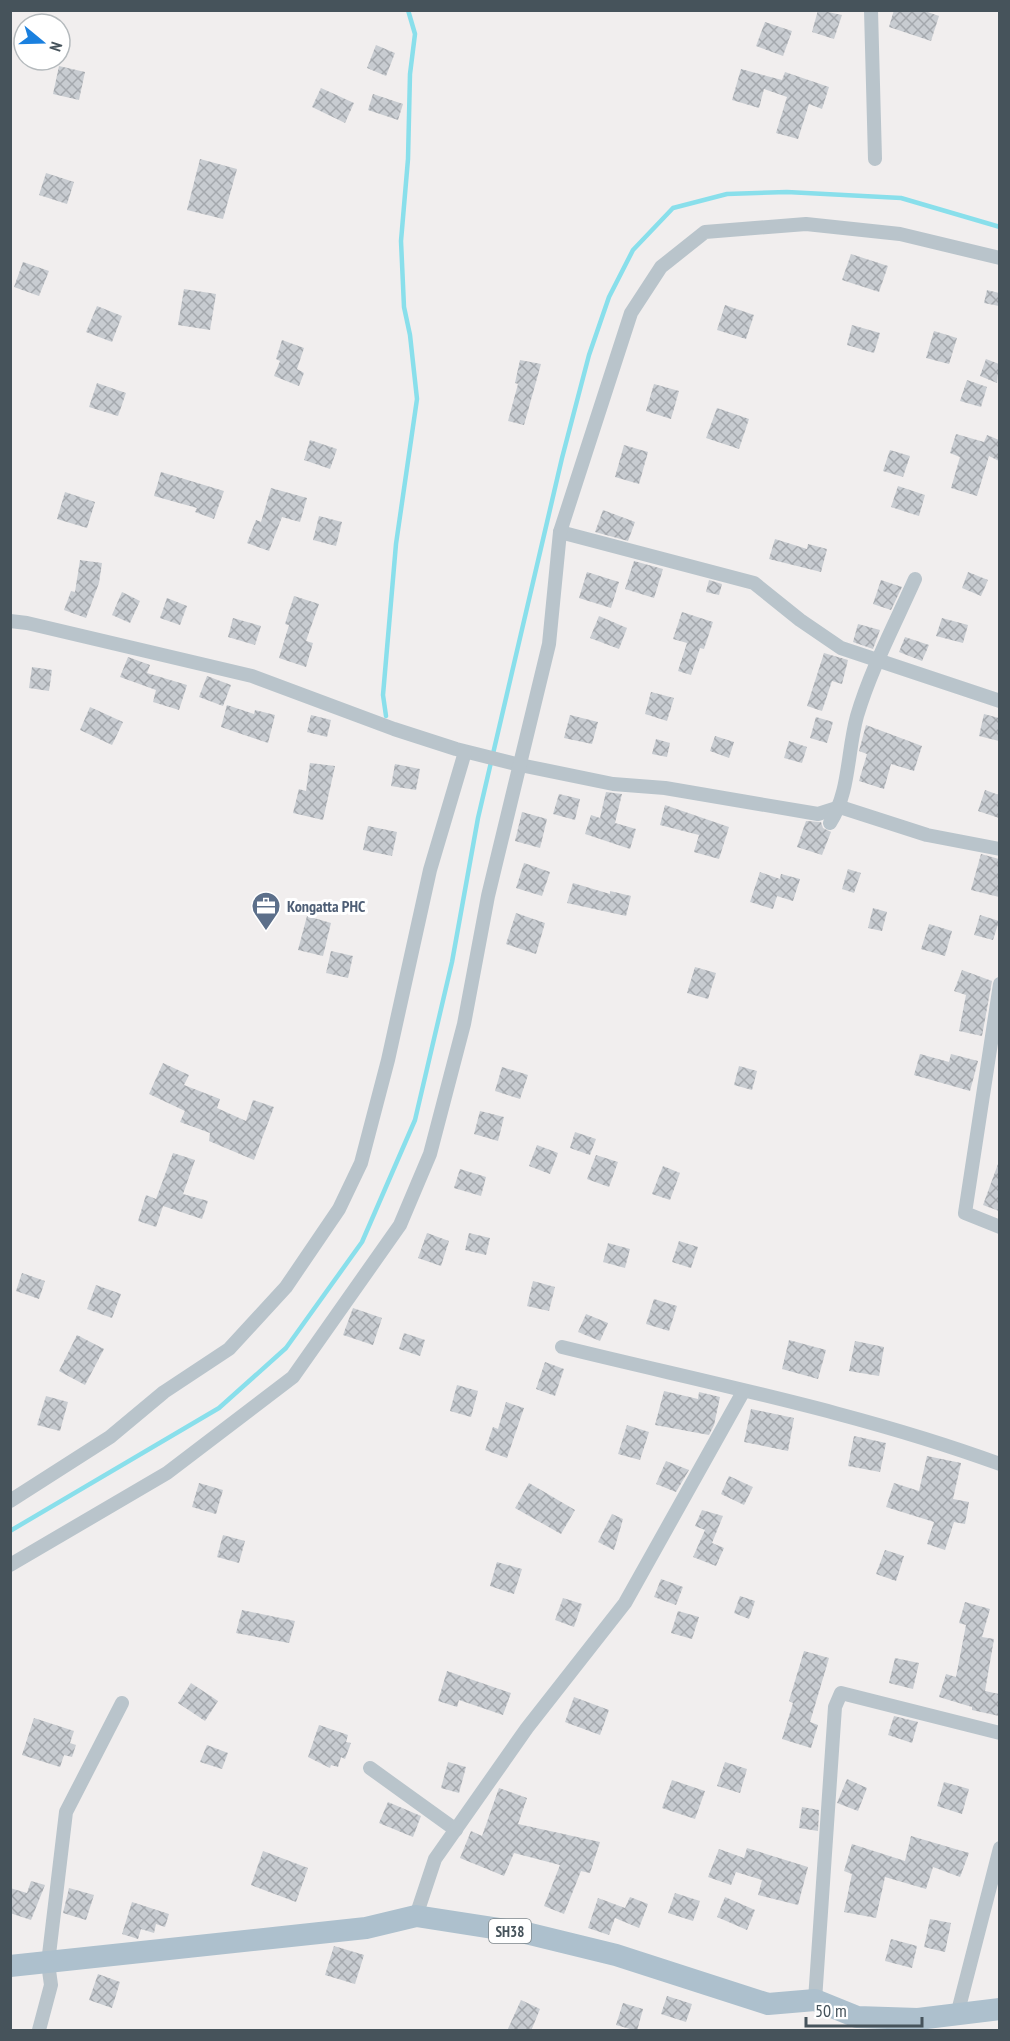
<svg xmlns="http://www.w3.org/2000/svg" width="1010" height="2041" font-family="'PT Sans Narrow',sans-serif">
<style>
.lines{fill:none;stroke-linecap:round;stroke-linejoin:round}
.stream{stroke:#89dfeb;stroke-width:4.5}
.building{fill:url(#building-cross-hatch)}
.street{stroke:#b9c4cb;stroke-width:14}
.primary{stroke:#adc0cd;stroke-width:22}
.labels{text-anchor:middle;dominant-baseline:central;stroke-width:6;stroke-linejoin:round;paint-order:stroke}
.shield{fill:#fff;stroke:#7e878c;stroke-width:1.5}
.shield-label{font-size:15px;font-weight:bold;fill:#46535b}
.service-label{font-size:16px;font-weight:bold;fill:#4e5e75;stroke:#fff;text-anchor:start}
</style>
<defs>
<pattern id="building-cross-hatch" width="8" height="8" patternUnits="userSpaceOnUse" patternTransform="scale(1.5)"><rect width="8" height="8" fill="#c8ccd1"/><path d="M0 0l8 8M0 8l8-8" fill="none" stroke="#a4a8ad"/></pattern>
</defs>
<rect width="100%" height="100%" fill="#f1eeee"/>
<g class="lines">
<g class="stream">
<polyline points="386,716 383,695 396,544 417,399 410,335 404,307 401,241 408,159 410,74 415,34 408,10"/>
<polyline points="10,1531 219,1408 286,1348 362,1242 415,1120 452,962 478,818 562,458 589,355 609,297 633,250 673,208 727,194 787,192 901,198 1000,227"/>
</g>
</g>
<g class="building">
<polygon points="818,10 842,15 834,39 812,32"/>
<polygon points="894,10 922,10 939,16 931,41 889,27"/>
<polygon points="765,22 792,31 783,56 756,46"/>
<polygon points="376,45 395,53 386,76 367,68"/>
<polygon points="59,66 85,72 79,100 53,94"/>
<polygon points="741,69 782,80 785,72 829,87 822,109 809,104 798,139 776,133 787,97 764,89 759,108 732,100"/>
<polygon points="321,88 354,103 345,123 312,107"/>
<polygon points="373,94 403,104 398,120 368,110"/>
<polygon points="200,159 237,169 223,219 187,210"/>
<polygon points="46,173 74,182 67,204 39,195"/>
<polygon points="851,254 888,266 879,292 842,280"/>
<polygon points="23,262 49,271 39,296 14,287"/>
<polygon points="184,289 216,294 210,330 178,325"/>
<polygon points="987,290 999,293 999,306 984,303"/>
<polygon points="725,305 754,315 746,339 717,330"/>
<polygon points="97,306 122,316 112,342 86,332"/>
<polygon points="852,325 880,333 874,353 847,345"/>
<polygon points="934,331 957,338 949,364 926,358"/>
<polygon points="282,340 304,348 297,369 304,373 299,386 274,376 280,361 276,359"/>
<polygon points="986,359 999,364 997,383 980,376"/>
<polygon points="520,360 541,364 524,425 508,421 518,384 515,383"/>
<polygon points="967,380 987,387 981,407 960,401"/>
<polygon points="97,383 126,393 118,416 89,407"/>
<polygon points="654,384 679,391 671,419 646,411"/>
<polygon points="717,408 749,419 739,449 706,438"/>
<polygon points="956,434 984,442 987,435 999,440 999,461 989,456 977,496 951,488 960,457 950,453"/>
<polygon points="310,440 337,449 330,469 304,460"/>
<polygon points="624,445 648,452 639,484 615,477"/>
<polygon points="890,450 910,456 903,477 883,471"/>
<polygon points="161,472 224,491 214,519 195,512 197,508 154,496"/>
<polygon points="898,486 925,495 919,516 891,507"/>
<polygon points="271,488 307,498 300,522 282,517 269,551 247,543 256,520 261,522"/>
<polygon points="65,492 95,502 87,528 57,519"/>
<polygon points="603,510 635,522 628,541 595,532"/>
<polygon points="319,516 342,522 336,546 313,540"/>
<polygon points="775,539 807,549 808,544 827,549 821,572 769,559"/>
<polygon points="80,560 102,563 99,583 86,618 64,610 71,591 75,592"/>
<polygon points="634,561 663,569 654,598 625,589"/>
<polygon points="587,572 619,582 611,608 579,598"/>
<polygon points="968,572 988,580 981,596 962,588"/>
<polygon points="709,580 722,584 719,595 706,592"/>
<polygon points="881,580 902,587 891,610 873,604"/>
<polygon points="122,592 140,601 130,623 112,615"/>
<polygon points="294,596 319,604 306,641 313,643 306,667 279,658 289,625 285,624"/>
<polygon points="167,598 187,606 180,625 160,618"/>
<polygon points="682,612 713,622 704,649 700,648 691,675 678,671 687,643 673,639"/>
<polygon points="599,616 627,628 619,649 590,638"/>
<polygon points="233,618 261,626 255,645 228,637"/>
<polygon points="942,618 968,625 963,643 936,636"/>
<polygon points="858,624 880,630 873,649 853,642"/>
<polygon points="905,637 929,645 922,661 899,652"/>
<polygon points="824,653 848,660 842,684 832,681 822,711 807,706"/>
<polygon points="128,657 150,665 147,673 187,685 179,710 153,702 156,690 120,677"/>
<polygon points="32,667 52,670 49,691 29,688"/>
<polygon points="207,676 231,685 223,706 199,697"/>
<polygon points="651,692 674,698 667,721 645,714"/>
<polygon points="227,705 254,714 255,710 275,715 268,743 221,727"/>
<polygon points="90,707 123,722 112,745 80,730"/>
<polygon points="984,714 999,718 999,741 979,736"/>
<polygon points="311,715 331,720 327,737 307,732"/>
<polygon points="570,715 598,722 592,744 564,738"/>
<polygon points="816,717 833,722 827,743 810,738"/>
<polygon points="866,725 922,746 914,771 891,764 884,789 859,781 867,754 859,751"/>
<polygon points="715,736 734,742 729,758 710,751"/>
<polygon points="656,739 670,743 667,757 652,754"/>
<polygon points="789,741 807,747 802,763 784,758"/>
<polygon points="310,763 335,766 323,820 293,813 299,789 306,791"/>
<polygon points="395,764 420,769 416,790 391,786"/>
<polygon points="985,790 999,795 999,818 978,811"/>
<polygon points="606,792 622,794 615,823 636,829 630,849 585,834 591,815 600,818"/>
<polygon points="559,794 580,799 575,820 553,814"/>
<polygon points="665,805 729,827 719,859 694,852 699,835 660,825"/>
<polygon points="522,812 547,819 540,848 515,841"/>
<polygon points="806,821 821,822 823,828 831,832 822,855 797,847"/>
<polygon points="368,826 397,832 392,856 363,850"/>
<polygon points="981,854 999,859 999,897 971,890"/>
<polygon points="524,863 550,872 542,896 516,888"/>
<polygon points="848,869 861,873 854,893 842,889"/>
<polygon points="760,872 780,879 781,874 800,879 793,901 777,896 773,909 750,902"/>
<polygon points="573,883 610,894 610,891 631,896 626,916 567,903"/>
<polygon points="873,908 887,912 882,931 868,928"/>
<polygon points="516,913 545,923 536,954 506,944"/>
<polygon points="980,915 999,921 993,940 974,935"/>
<polygon points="307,916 331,923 323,956 298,950"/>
<polygon points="929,924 952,931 945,956 921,949"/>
<polygon points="331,951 353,956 348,978 326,973"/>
<polygon points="695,967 716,973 708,999 687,993"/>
<polygon points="962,970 992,981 982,1036 959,1031 966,995 954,991"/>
<polygon points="920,1054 949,1062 951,1054 978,1061 970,1091 914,1075"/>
<polygon points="163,1063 189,1075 184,1085 220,1099 217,1108 246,1121 253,1100 274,1107 254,1160 209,1141 210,1133 180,1122 185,1111 149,1094"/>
<polygon points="739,1066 757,1071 752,1090 734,1085"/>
<polygon points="502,1067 528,1075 520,1099 495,1091"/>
<polygon points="480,1111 504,1117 498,1141 474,1134"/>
<polygon points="575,1132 596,1139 590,1155 570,1148"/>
<polygon points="537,1145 558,1153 550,1174 529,1166"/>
<polygon points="173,1153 195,1160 183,1194 208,1201 202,1219 163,1206 156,1227 138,1221 146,1195 156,1199"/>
<polygon points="596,1155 618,1162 609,1187 587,1179"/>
<polygon points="998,1164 999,1164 999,1211 983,1205"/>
<polygon points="663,1166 680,1173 670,1200 652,1194"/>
<polygon points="460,1169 486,1177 481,1196 454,1188"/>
<polygon points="427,1233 449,1241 441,1266 418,1258"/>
<polygon points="469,1233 490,1238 486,1255 465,1250"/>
<polygon points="679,1241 698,1247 691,1268 672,1262"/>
<polygon points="608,1243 630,1249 625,1268 603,1262"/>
<polygon points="22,1273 45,1281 39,1299 16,1291"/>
<polygon points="533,1281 555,1287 549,1311 527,1306"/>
<polygon points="96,1285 121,1294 112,1318 87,1309"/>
<polygon points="654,1299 677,1306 669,1331 646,1324"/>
<polygon points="353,1308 382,1318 373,1345 343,1335"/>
<polygon points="586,1314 608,1323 600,1341 578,1332"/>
<polygon points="404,1333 425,1340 420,1356 399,1349"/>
<polygon points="77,1335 104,1349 85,1385 59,1371"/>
<polygon points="789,1340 826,1350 818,1379 782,1369"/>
<polygon points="855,1341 884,1347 879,1376 849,1371"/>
<polygon points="545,1362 564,1369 555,1396 536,1389"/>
<polygon points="457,1385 478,1391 471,1417 450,1411"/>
<polygon points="664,1391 698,1399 699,1392 720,1397 714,1425 709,1435 655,1425"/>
<polygon points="46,1396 68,1402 60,1431 37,1425"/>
<polygon points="506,1402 524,1408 507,1458 485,1450 493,1427 498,1429"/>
<polygon points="751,1409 794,1418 788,1451 744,1442"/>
<polygon points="627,1425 649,1432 640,1460 618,1454"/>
<polygon points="854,1436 886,1443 880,1472 848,1466"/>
<polygon points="927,1456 961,1463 953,1499 969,1502 965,1524 954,1522 945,1550 927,1544 934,1522 886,1507 894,1483 919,1491"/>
<polygon points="666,1461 689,1470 676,1492 656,1484"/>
<polygon points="729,1476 753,1487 744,1505 721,1494"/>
<polygon points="199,1483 223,1490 216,1514 192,1507"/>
<polygon points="529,1483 575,1510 561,1534 515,1508"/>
<polygon points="702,1510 723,1516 712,1543 724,1548 716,1566 693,1557 705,1530 695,1526"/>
<polygon points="612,1514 623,1519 614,1550 598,1542"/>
<polygon points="223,1535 245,1541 239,1563 217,1557"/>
<polygon points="885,1550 904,1556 896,1581 876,1574"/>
<polygon points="497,1562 522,1569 514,1594 490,1586"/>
<polygon points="661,1579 683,1587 676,1605 654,1597"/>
<polygon points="740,1596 755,1601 749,1619 734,1613"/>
<polygon points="563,1598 582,1604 574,1627 555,1620"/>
<polygon points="965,1602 990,1609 982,1637 994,1639 985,1691 999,1694 999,1716 972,1710 972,1707 939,1697 946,1674 956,1677 966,1625 959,1623"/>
<polygon points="242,1610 295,1621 289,1643 236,1633"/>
<polygon points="678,1611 699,1617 692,1639 671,1633"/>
<polygon points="804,1651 829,1658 810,1722 818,1725 811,1748 782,1739 793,1703 789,1701"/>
<polygon points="895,1658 919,1663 913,1689 889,1683"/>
<polygon points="447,1671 511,1693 503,1715 459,1700 457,1707 438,1701"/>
<polygon points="191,1683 218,1701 205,1721 178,1703"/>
<polygon points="574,1697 609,1710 600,1735 565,1722"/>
<polygon points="894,1716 918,1722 912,1743 888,1735"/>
<polygon points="34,1718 74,1731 70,1743 76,1745 72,1757 64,1755 60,1767 22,1755"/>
<polygon points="319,1725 348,1735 346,1742 351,1743 345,1759 341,1757 338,1767 331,1765 330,1768 308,1757"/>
<polygon points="207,1745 228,1753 222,1769 200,1762"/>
<polygon points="448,1762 466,1767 459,1793 441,1788"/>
<polygon points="725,1762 747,1769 740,1793 717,1786"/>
<polygon points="847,1779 867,1788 858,1811 837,1803"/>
<polygon points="672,1780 705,1791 695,1819 662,1808"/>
<polygon points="944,1782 969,1789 962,1814 937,1806"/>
<polygon points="499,1788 527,1798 518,1824 600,1842 590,1873 581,1871 564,1914 544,1906 560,1865 514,1853 504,1876 460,1858 471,1831 482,1836"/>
<polygon points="388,1802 421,1816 413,1837 379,1823"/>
<polygon points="802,1807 819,1810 818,1831 799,1828"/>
<polygon points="911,1836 969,1853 960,1877 933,1867 926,1889 885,1877 876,1918 844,1912 852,1874 844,1871 852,1844 905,1861"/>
<polygon points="747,1848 808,1867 798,1905 758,1895 762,1880 736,1872 731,1885 708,1877 719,1849 744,1858"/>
<polygon points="263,1851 308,1868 296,1902 251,1885"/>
<polygon points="31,1881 45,1885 31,1920 10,1913 10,1888 27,1893"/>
<polygon points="69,1888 94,1895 86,1920 63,1913"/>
<polygon points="675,1893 700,1901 693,1921 668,1913"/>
<polygon points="630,1897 648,1904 639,1928 615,1918 609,1935 588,1928 598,1898 625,1908"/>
<polygon points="725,1897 755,1910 747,1930 717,1917"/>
<polygon points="132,1902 169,1914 165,1927 156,1924 154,1933 141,1929 138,1939 122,1934"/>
<polygon points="930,1919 951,1923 945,1952 924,1947"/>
<polygon points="891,1939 917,1946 912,1968 885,1961"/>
<polygon points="334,1946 364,1955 355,1984 325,1975"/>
<polygon points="98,1974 120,1982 112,2008 89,2000"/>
<polygon points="667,1996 692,2004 686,2022 661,2014"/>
<polygon points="521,2000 540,2009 531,2031 507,2031"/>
<polygon points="623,2003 643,2009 637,2031 616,2025"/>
</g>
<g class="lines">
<g class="street">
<polyline points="871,10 875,159"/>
<polyline points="560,532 754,583 800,620 841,648 1000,701"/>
<polyline points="10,621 27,623 252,676 394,729 456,749 520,765 613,784 665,788 818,814 840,807 927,835 1000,849"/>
<path d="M830,823C850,792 847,752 857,716C871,669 895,624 915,579"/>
<polyline points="1000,984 965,1213 1000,1227"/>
<path d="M562,1347C708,1383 858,1412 1000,1464"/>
<polyline points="10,1501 110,1437 164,1392 229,1349 286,1287 339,1209 361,1163 388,1060 430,870 465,752"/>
<polyline points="10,1565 167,1473 293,1377 400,1225 430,1154 464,1024 488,896 549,644 560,532 631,313 661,267 705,232 806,224 900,234 1000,258"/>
<polyline points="370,1768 456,1830"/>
<polyline points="416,1916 435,1859 527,1728 625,1603 743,1392"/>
<polyline points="815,2000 835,1707 841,1693 1000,1733"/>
<polyline points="957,2015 1000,1848"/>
<polyline points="39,2030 51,1985 48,1963 66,1812 122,1703"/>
</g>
<polyline class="primary" points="10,1966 366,1928 416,1916 526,1933 616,1955 768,2004 815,2000 857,2017 918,2019 1000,2009"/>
</g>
<defs>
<g id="office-pin" transform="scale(1.5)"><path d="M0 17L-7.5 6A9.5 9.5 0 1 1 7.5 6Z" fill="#5c6f8a" stroke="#fff"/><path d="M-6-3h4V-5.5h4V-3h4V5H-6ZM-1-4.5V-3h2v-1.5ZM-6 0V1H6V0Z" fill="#fff"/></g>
</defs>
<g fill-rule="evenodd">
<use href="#office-pin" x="266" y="906"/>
</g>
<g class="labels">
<rect class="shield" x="489" y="1919" width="42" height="24" rx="4.5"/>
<g class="shield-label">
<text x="510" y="1931">SH38</text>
</g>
<g class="service-label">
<text x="287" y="906">Kongatta PHC</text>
</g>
</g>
<rect width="1010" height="2041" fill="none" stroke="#46535b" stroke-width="24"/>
<g transform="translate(42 42) rotate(109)"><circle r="28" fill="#ffffff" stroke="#b5babd" stroke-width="1.5"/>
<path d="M0-4.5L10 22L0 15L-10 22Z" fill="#1a80df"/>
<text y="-9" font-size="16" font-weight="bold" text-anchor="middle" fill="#46535b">N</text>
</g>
<path d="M806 2017v9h116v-9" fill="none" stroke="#46535b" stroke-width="3"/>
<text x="815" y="2017" font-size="18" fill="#46535b" stroke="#ffffff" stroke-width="4.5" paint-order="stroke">50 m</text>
</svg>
